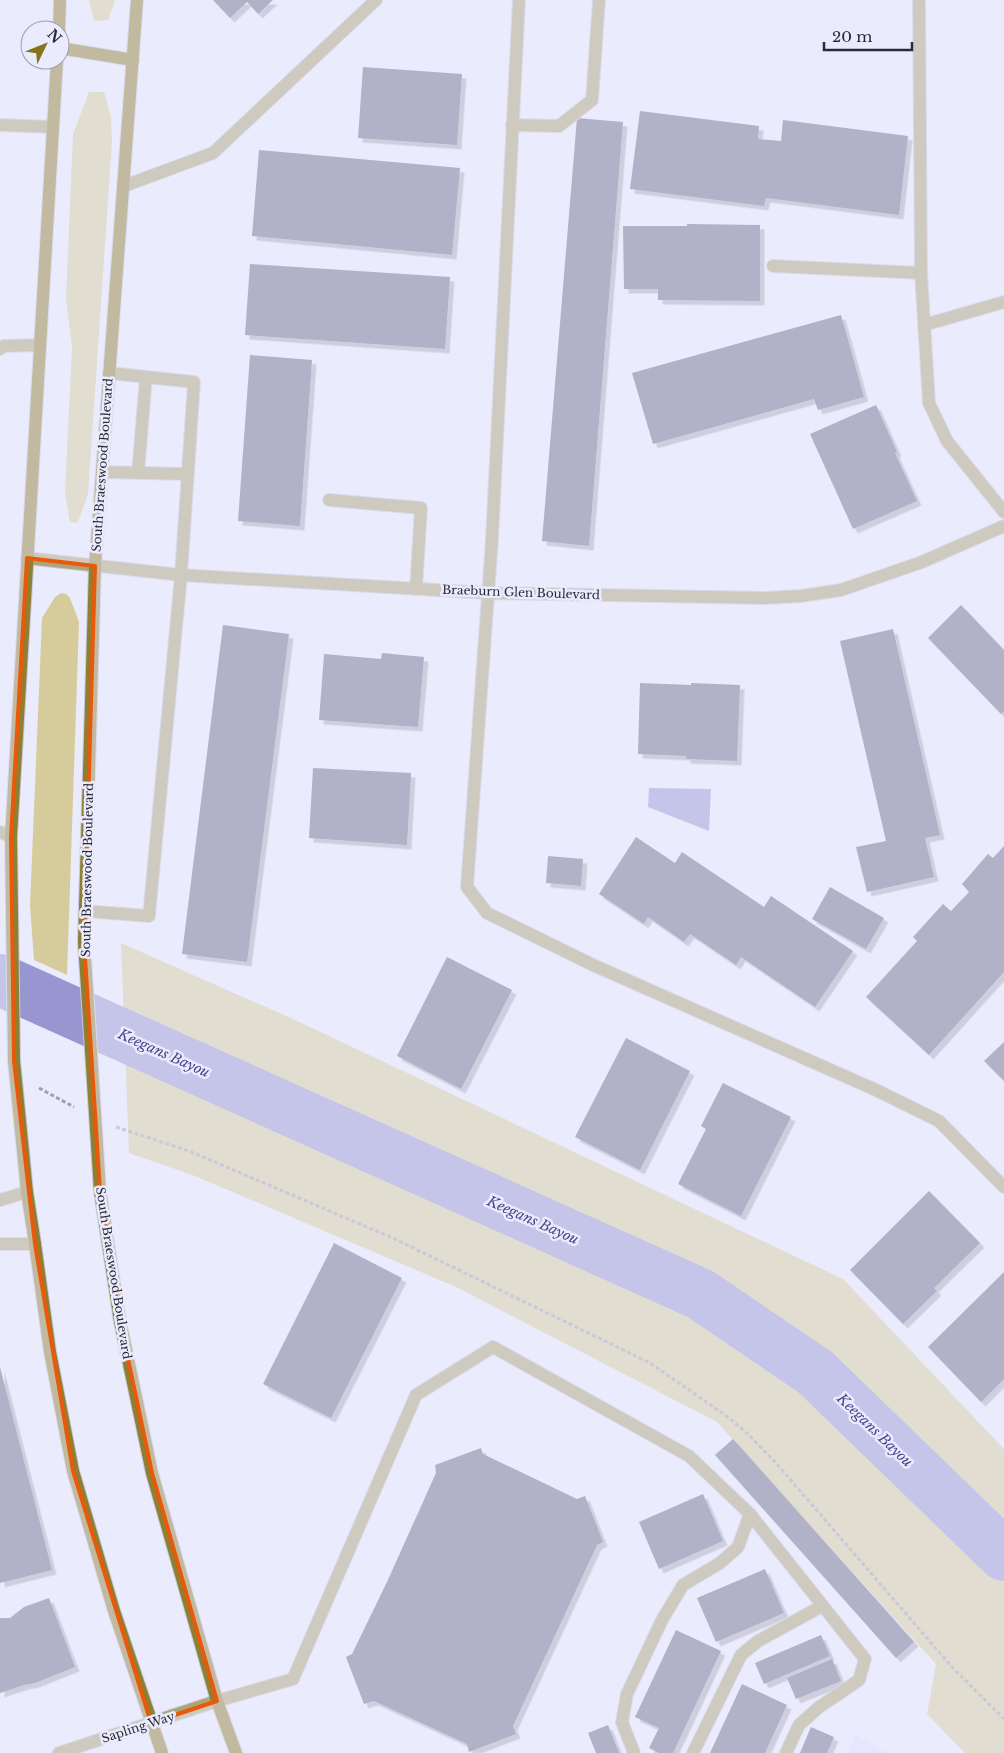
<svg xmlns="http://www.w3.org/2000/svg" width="1004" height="1753" font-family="'Libre Baskerville',serif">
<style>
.built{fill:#e0e0fe}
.green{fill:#d6cc9b}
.water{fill:#9896d1}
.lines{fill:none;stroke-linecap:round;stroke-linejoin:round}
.river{stroke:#9896d1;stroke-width:52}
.building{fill:#6b6a86;filter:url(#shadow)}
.service-casing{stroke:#c8c8da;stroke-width:14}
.minor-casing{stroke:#c8c8da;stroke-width:14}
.secondary-casing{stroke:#c8c8da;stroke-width:14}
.path{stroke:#a0a0b0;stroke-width:3;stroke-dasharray:4 2.5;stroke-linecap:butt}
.service{stroke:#ada374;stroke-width:12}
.minor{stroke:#ada374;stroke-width:12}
.secondary{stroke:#8e7f31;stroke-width:12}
.marked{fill:none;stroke:#e8590c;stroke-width:4;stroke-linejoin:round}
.labels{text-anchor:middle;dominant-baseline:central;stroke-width:5;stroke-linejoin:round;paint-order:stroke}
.street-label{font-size:12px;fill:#2a2a35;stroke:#ebebfe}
.water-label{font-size:14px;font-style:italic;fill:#4d448d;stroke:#ebebfe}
</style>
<defs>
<filter id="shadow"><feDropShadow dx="4.5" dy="4.5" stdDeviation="0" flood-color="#0004"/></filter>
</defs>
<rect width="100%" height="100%" fill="#ebebfe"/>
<polygon class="built" points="856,1735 887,1753 847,1753"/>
<g class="green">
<polygon points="89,0 115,0 108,20 94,21"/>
<polygon points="89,92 104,92 111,117 112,142 88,495 79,519 77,523 70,522 65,493 72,348 66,299 73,134"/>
<polygon points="61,593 66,594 70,598 79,622 67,975 34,960 30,905 42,618 55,597"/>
<polygon points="121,943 293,1019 843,1279 1004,1449 1004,1753 965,1753 927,1714 936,1664 717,1422 456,1287 195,1176 129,1153"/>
</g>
<polygon class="water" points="649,788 711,789 709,831 648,807"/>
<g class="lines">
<polyline class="river" points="0,980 700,1294 815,1372 1004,1555"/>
</g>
<g class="building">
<polygon points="213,0 273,0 258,14 247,2 230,18"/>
<polygon points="363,67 462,74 457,145 358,138"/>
<polygon points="640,111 759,126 758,139 781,141 783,120 908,136 899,215 766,198 764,206 630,189"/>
<polygon points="577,118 623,122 589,546 542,541"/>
<polygon points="259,150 460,168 452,255 252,236"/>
<polygon points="687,224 760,225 760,301 658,300 658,289 624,289 623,226 687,226"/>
<polygon points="250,264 450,277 445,349 245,335"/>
<polygon points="841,315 864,397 818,410 814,399 653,444 632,373"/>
<polygon points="250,355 312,360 300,526 238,521"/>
<polygon points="876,405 897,452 895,453 917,501 853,529 810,434"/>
<polygon points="961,605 1004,650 1004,711 1001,714 928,638"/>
<polygon points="223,625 289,634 247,962 182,954"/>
<polygon points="893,629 940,835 925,838 934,877 867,892 856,847 886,841 840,641"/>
<polygon points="382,653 424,657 418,727 319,720 324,654 381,659"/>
<polygon points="640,683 691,685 691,683 740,685 737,761 686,759 686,756 638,754"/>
<polygon points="313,768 411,773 407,845 309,838"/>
<polygon points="636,837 675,863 682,852 764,907 771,896 853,951 815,1007 741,957 736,965 690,934 684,942 648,917 644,924 599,894"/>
<polygon points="1004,846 1004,972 929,1055 866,997 917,941 913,937 943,904 951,911 969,892 962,884 988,854 993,858"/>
<polygon points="548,856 583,859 581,886 546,883"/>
<polygon points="830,887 884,918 866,949 812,919"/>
<polygon points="447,957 512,990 461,1089 397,1056"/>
<polygon points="626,1038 690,1071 640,1170 575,1137"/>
<polygon points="1004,1042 1004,1081 984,1061"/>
<polygon points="723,1083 791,1117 741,1216 678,1184 706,1129 701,1126"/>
<polygon points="929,1191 980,1243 934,1288 937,1291 903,1324 850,1270"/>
<polygon points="334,1243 402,1278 331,1418 263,1384"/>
<polygon points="1004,1272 1004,1379 981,1402 928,1347"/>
<polygon points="0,1367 52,1570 0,1583"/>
<polygon points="733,1439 914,1642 896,1658 715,1455"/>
<polygon points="481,1448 483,1454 577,1499 585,1496 603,1542 597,1545 513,1726 516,1734 469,1752 467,1744 374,1701 364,1704 346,1657 352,1654 387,1582 436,1473 435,1465"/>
<polygon points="703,1494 723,1541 659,1569 639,1522"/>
<polygon points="765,1569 784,1613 716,1642 697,1598"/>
<polygon points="49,1598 75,1667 35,1683 24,1685 0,1693 0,1618 10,1618 24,1607"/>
<polygon points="676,1630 721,1651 673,1753 659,1753 649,1748 659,1728 635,1717"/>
<polygon points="821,1635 830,1656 764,1684 755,1663"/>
<polygon points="832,1659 841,1681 796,1699 787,1678"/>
<polygon points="742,1684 787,1705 765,1753 710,1753"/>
<polygon points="608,1725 619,1753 596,1753 588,1733"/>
<polygon points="811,1727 834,1737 827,1753 800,1753"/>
</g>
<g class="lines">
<g class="service-casing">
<g id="service">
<polyline points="519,0 492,539 467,887 487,913 593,965 876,1090 939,1121 1004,1187"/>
<polyline points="919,0 921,273 929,403 947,441 1004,512"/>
<polyline points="512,125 559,126 592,100 599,0"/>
<polyline points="124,186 213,153 376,0"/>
<polyline points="773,266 921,273"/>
<polyline points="924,325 1004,302"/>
<polyline points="0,349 4,346 40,345"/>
<polyline points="103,472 187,474"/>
<polyline points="138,473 146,377"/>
<polyline points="329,500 421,508 416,589"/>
<polyline points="0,832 11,837"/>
<polyline points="85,911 149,916 181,575 194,382 109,373"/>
<polyline points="0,1200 27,1192"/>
<polyline points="0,1244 35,1244"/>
<polyline points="217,1701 293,1679 416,1395 493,1347 689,1456 750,1514 865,1659 859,1680 818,1708 799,1725 786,1753"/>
<polyline points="634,1753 622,1722 627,1694 662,1620 683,1585 720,1563 738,1547 750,1514"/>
<polyline points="693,1753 741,1655 758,1641 822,1606"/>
</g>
</g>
<g class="minor-casing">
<g id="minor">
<polyline points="0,125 53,127"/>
<polyline points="27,558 181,575 488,593 765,598 801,596 841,590 922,562 1004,526"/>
<polyline points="59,1753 217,1701"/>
</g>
</g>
<g class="secondary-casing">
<g id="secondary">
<polyline points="137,0 95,566 84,942 100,1191 120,1321 152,1473 217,1701 236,1753"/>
<polyline points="59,30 60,0"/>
<polyline points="60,48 133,60"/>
<polyline points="57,60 11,837 14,1061 27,1192 35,1244 50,1352 73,1471 114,1611 162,1753"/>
</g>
</g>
<g class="path">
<polyline points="39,1088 74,1107"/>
<polyline points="116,1127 189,1151 395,1239 650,1363 728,1417 749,1435 776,1463 951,1666 1004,1719"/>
</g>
<use href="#service" class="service"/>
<use href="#minor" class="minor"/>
<use href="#secondary" class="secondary"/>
</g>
<path d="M0 0H1004V1753H0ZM27,558L95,566L84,942L100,1191L120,1321L152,1473L217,1701L151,1723L73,1471L35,1244L14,1061L11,837Z" fill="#ebebfe" fill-opacity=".55" fill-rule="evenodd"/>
<path class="marked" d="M27,558L95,566L84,942L100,1191L120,1321L152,1473L217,1701L151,1723L73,1471L35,1244L14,1061L11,837Z"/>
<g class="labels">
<g class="street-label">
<text transform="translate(102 465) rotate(-86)">South Braeswood Boulevard</text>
<text transform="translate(521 592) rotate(2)">Braeburn Glen Boulevard</text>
<text transform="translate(87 870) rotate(-89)">South Braeswood Boulevard</text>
<text transform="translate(114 1273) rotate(81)">South Braeswood Boulevard</text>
<text transform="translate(138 1727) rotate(-18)">Sapling Way</text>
</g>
<g class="water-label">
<text transform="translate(164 1053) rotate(24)">Keegans Bayou</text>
<text transform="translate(533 1220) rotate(24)">Keegans Bayou</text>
<text transform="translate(875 1430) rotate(44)">Keegans Bayou</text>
</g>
</g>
<g transform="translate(45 45) rotate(47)"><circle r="24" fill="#ebebfe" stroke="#9e9eae"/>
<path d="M0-4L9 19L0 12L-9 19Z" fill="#867518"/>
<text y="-8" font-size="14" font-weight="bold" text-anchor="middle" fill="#2a2a35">N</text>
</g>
<path d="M824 42v8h88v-8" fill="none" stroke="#2a2a35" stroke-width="2.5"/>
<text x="832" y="42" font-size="15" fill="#2a2a35" stroke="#ebebfe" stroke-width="4" paint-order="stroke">20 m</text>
</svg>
